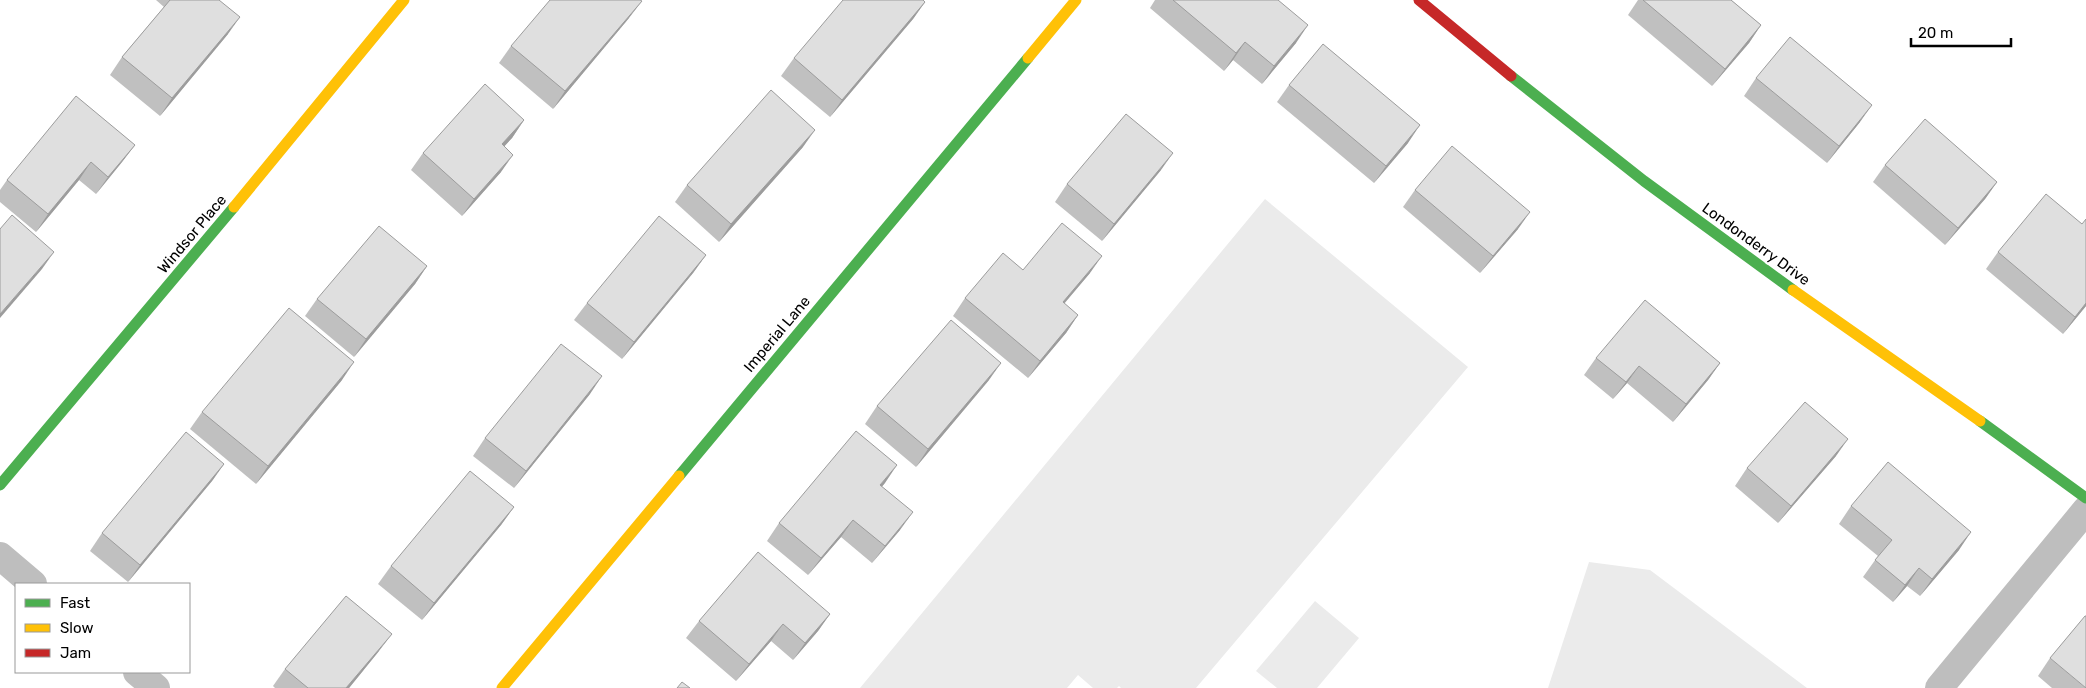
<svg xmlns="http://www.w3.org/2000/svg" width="2086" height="688" font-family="Rubik,sans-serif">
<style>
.green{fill:#ebebeb}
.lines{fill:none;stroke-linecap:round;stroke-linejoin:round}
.street{stroke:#bebebe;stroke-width:28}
.fast{stroke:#4caf50;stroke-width:11}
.slow{stroke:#ffc107;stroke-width:11}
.jam{stroke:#c62828;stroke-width:11}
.wall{fill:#c0c0c0}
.shaded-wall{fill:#9c9c9c}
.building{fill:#dfdfdf;stroke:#9c9c9c}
.labels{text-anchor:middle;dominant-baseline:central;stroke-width:4.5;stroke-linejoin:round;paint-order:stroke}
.street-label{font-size:15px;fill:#000;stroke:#fff}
</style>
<rect width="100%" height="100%" fill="#fff"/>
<g class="green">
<polygon points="1265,199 1468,367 1196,688 1121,688 1119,686 1117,688 1093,688 1078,675 1067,688 860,688"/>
<polygon points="1589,562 1650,570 1807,688 1548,688"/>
<polygon points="1315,601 1359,638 1317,688 1277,688 1256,671"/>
</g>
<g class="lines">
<g class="street">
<polyline points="0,556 33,584"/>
<polyline points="137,672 156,688"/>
<polyline points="1939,688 2086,510"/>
</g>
<g class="fast">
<polyline points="1511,76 1644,181 1793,290"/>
<polyline points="1980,421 2086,498"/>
<polyline points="679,476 1028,58"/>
<polyline points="0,485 234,207"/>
</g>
<g class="slow">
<polyline points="1028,58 1076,0"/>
<polyline points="234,207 404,0"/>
<polyline points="1793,290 1980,421"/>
<polyline points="502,688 679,476"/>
</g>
<polyline class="jam" points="1419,0 1511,76"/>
</g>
<g class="wall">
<polygon points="156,0 219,0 228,34 160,116 110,75 122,57 164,7"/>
<polygon points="1155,0 1278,0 1296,43 1262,84 1233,60 1224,71 1150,8"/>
<polygon points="1638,0 1731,0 1761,25 1749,43 1712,86 1628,15"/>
<polygon points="925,2 913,19 830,117 781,76 794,58"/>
<polygon points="629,18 553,109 499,63 511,46"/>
<polygon points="1756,78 1860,122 1827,163 1744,96"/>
<polygon points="1289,85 1408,143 1374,183 1277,102"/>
<polygon points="524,120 512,138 504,146 501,172 462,216 411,170 423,153"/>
<polygon points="135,145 122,162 96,194 79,180 36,232 0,202 0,190 7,180"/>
<polygon points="803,147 719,242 675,202 687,185"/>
<polygon points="1885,165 1997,182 1985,199 1945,245 1873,182"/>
<polygon points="1161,170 1102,241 1055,202 1067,184"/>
<polygon points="1415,190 1518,229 1480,273 1403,207"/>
<polygon points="2082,224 2086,306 2063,334 1986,269 1998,252"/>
<polygon points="706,255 693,273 622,359 574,320 587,303"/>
<polygon points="427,266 415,284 354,357 305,316 317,299"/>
<polygon points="1023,270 1090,273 1064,304 1078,315 1066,333 1028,378 953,316 965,298"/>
<polygon points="1596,358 1720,363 1708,380 1673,422 1627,383 1613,399 1584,375"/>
<polygon points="342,380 256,484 190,429 202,412"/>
<polygon points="989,380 916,467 865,424 877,406"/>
<polygon points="590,394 514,488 473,456 485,438"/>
<polygon points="1836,456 1778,523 1735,486 1747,468"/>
<polygon points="224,464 212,481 128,582 90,551 102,533"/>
<polygon points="885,483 882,486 900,530 872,563 841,537 808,575 767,541 779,523"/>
<polygon points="1851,506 1959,550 1920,596 1907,586 1893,602 1863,577 1878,556 1839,524"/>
<polygon points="514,507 501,525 422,620 378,584 391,566"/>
<polygon points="830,614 818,631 793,660 771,641 736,681 686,638 699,621"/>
<polygon points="379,651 349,688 275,688 273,686 285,669"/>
<polygon points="2050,658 2086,688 2052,688 2038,676"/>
</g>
<g class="shaded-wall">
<polygon points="642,1 629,18 553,109 565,91"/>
<polygon points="925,2 913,19 830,117 842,100"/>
<polygon points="240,17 228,34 160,116 172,98"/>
<polygon points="1308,25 1296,43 1262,84 1274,66"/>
<polygon points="1761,25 1749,43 1712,86 1725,69"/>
<polygon points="1245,42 1233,60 1224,71 1236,53"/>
<polygon points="1872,105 1860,122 1827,163 1839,146"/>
<polygon points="524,120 512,138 490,162 502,144"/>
<polygon points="1420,125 1408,143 1374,183 1386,166"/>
<polygon points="815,130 803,147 719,242 731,224"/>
<polygon points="135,145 122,162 96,194 108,177"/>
<polygon points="1173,153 1161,170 1102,241 1114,224"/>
<polygon points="513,155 501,172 462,216 474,199"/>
<polygon points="91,162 79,180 36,232 48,214"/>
<polygon points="1997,182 1985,199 1945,245 1958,228"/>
<polygon points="1530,212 1518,229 1480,273 1493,256"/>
<polygon points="54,252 42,269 0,318 0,314"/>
<polygon points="706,255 693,273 622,359 634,342"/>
<polygon points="1102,256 1090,273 1050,320 1063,302"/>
<polygon points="427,266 415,284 354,357 366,339"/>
<polygon points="2086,303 2086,306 2063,334 2075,317"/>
<polygon points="1078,315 1066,333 1028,378 1040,361"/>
<polygon points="354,362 342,380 256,484 268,466"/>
<polygon points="1001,363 989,380 916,467 928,449"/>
<polygon points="1720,363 1708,380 1673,422 1686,404"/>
<polygon points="1639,366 1627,383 1613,399 1626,382"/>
<polygon points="602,376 590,394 514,488 526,471"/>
<polygon points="1848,439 1836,456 1778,523 1791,506"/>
<polygon points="224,464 212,481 128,582 140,565"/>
<polygon points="897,465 885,483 868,503 880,485"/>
<polygon points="514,507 501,525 422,620 434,603"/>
<polygon points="913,512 900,530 872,563 885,546"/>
<polygon points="853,520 841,537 808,575 821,558"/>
<polygon points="1971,532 1959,550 1920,596 1932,579"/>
<polygon points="1919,568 1907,586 1893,602 1905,585"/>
<polygon points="830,614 818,631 793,660 805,643"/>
<polygon points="783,624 771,641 736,681 749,664"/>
<polygon points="392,634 379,651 349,688 346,688"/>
</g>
<g class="building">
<polygon points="170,0 219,0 240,17 172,98 122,57"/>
<polygon points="550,0 640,0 642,1 565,91 511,46"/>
<polygon points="843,0 923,0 925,2 842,100 794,58"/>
<polygon points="1173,0 1278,0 1308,25 1274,66 1245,42 1236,53"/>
<polygon points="1643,0 1731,0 1761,25 1725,69"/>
<polygon points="1790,37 1872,105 1839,146 1756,78"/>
<polygon points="1323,44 1420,125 1386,166 1289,85"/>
<polygon points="485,84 524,120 502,144 513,155 474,199 423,153"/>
<polygon points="771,90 815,130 731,224 687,185"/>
<polygon points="76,96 135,145 108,177 91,162 48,214 7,180"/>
<polygon points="1126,114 1173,153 1114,224 1067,184"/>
<polygon points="1925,119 1997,182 1958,228 1885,165"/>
<polygon points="1452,146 1530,212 1493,256 1415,190"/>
<polygon points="2046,194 2082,224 2086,219 2086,303 2075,317 1998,252"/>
<polygon points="12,215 54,252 0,314 0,229"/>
<polygon points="659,216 706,255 634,342 587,303"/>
<polygon points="1062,223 1102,256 1063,302 1078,315 1040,361 965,298 1003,253 1023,270"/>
<polygon points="379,226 427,266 366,339 317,299"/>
<polygon points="1645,300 1720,363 1686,404 1639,366 1626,382 1596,358"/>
<polygon points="289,308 354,362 268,466 202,412"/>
<polygon points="951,320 1001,363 928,449 877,406"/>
<polygon points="561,344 602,376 526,471 485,438"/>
<polygon points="1805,402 1848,439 1791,506 1747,468"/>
<polygon points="856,431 897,465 880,485 913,512 885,546 853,520 821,558 779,523"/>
<polygon points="186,432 224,464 140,565 102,533"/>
<polygon points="1888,462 1971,532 1932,579 1919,568 1905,585 1875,560 1892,540 1851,506"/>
<polygon points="470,471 514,507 434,603 391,566"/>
<polygon points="758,552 830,614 805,643 783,624 749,664 699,621"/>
<polygon points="346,596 392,634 346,688 308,688 285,669"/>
<polygon points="2085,616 2086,616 2086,688 2050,658"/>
<polygon points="682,682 690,688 677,688"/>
</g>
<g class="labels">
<g class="street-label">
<text transform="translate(192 234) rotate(-50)">Windsor Place</text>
<text transform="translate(1756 244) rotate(36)">Londonderry Drive</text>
<text transform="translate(777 334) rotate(-50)">Imperial Lane</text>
</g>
</g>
<rect x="15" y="583" width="175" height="90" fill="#ffffff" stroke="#999999"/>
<rect x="25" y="599" width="25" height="8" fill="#4caf50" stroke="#999999"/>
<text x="60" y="608" font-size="15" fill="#000000">Fast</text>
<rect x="25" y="624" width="25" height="8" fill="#ffc107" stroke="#999999"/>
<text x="60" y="633" font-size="15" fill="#000000">Slow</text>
<rect x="25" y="649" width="25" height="8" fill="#c62828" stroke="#999999"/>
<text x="60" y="658" font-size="15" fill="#000000">Jam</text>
<path d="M1911 38v8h100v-8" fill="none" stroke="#000000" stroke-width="2.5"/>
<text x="1918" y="38" font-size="15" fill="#000000" stroke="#ffffff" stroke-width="4" paint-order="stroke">20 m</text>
</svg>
